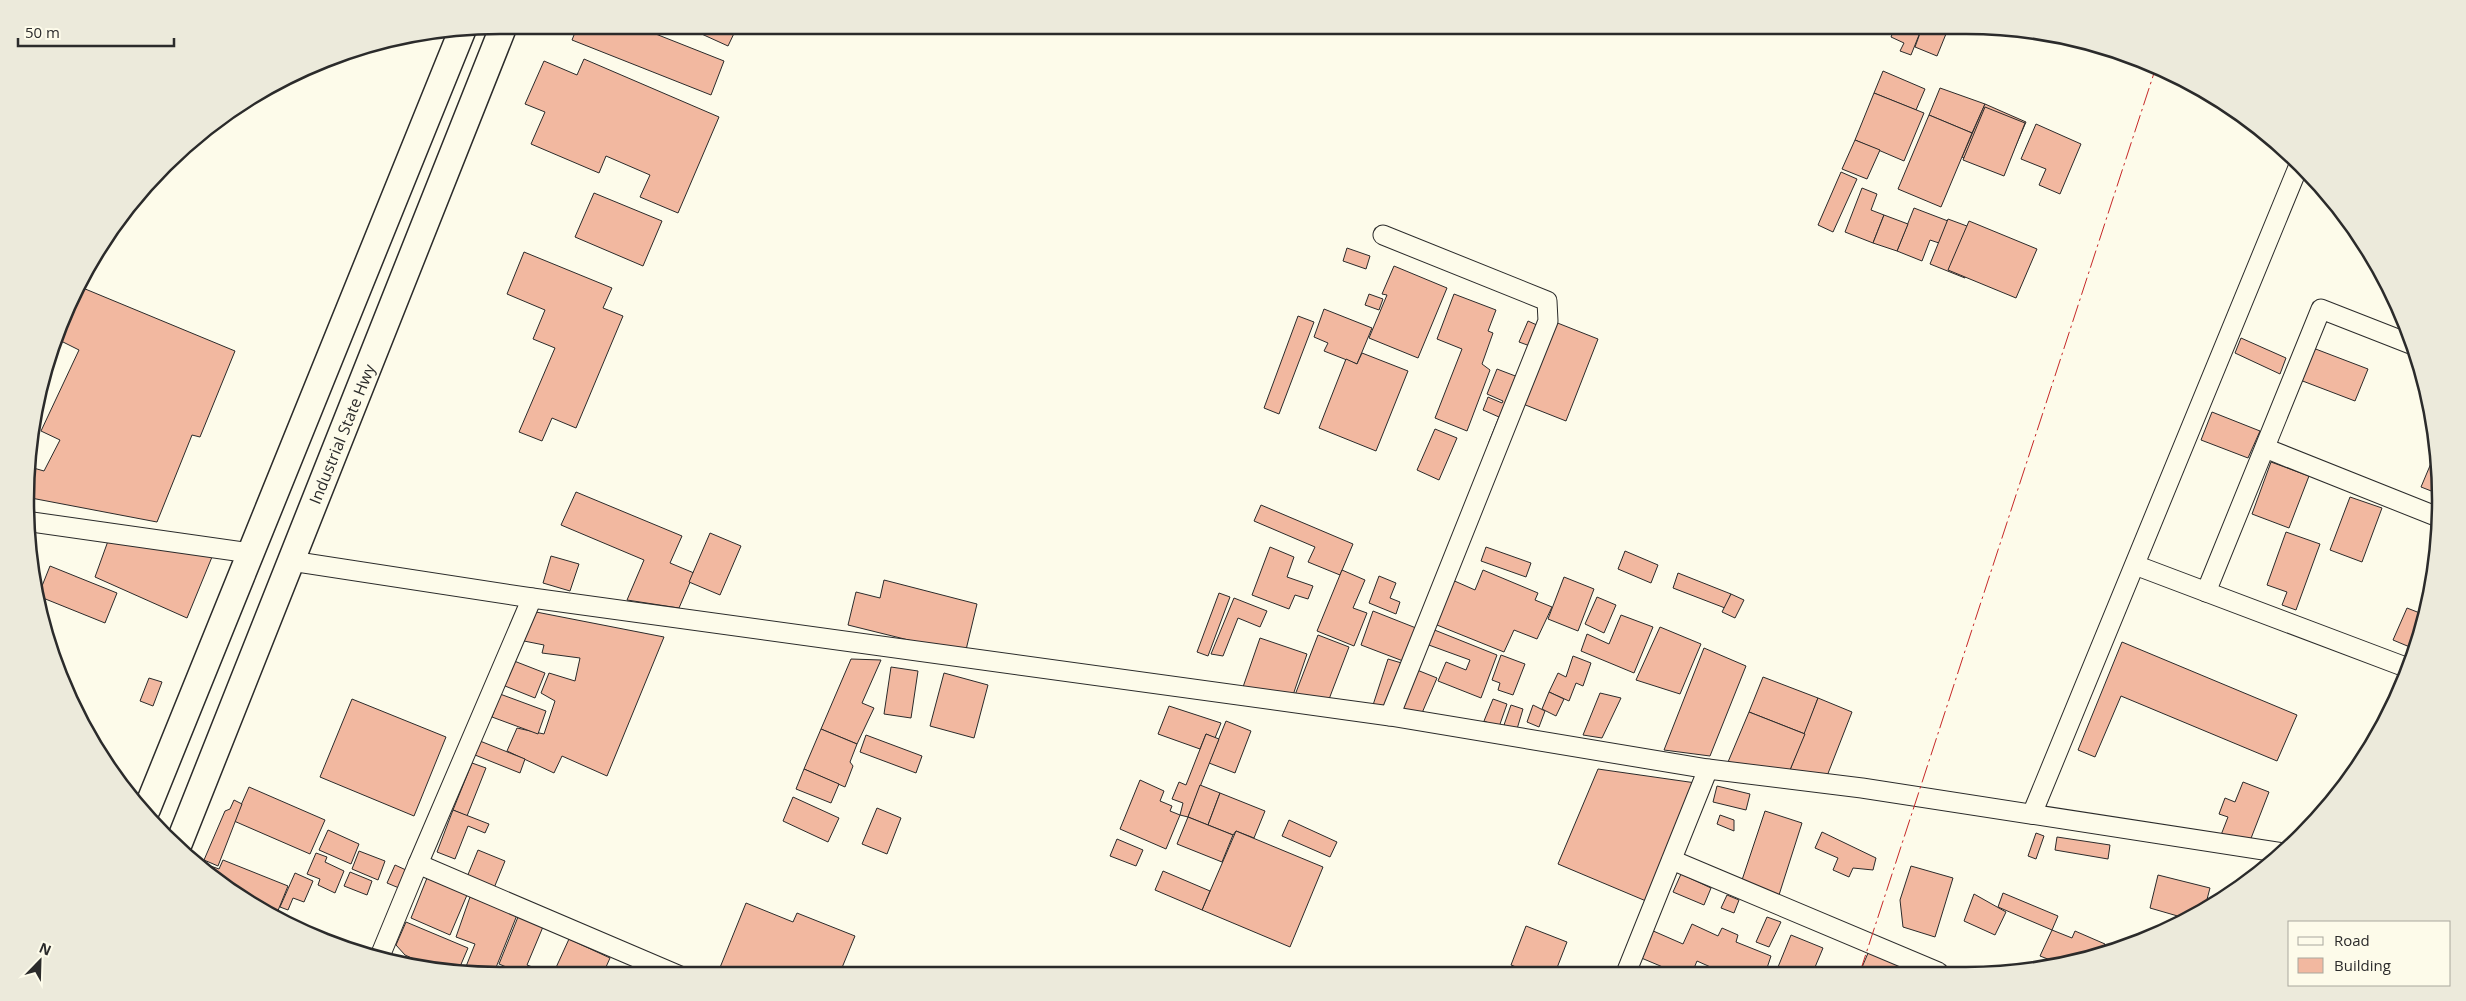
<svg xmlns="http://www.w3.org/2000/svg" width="2466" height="1001" font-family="'Open Sans',sans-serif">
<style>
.building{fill:#f2b8a0;stroke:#2b2b2b}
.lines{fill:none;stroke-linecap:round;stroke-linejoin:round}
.minor-casing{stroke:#2b2b2b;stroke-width:21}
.secondary-casing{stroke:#2b2b2b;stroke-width:29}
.minor{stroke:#fdfbea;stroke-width:19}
.secondary{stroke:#fdfbea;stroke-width:26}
.power{stroke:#c62828;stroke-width:1;stroke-dasharray:18 4 2.5 4;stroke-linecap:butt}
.labels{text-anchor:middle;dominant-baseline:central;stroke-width:4;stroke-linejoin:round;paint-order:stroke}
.street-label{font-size:16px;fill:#2b2b2b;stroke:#fdfbea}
.rim{fill:none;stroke:#2b2b2b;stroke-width:2.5}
</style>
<rect width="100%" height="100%" fill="#fdfbea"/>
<g class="building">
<polygon points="578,25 633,25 724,61 711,95 572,40"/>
<polygon points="698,25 738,25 728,46 695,31"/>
<polygon points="1896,25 1923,25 1911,55 1900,51 1904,43 1891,37"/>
<polygon points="1923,25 1938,25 1948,29 1937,56 1915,47"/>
<polygon points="584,59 719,117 678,213 640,197 650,175 606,156 599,173 531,144 545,112 525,104 544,61 577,75"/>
<polygon points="1883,71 1925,89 1916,110 1874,93"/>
<polygon points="1940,88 1985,104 1972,133 1929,115"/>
<polygon points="1874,93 1924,113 1904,161 1855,140"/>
<polygon points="1985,104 2026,122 2003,175 1962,157"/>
<polygon points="1985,107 2025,123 2004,176 1963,160"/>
<polygon points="1929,115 1972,133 1941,207 1898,189"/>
<polygon points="2036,124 2081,144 2060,194 2039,185 2046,169 2021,159"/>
<polygon points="1855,140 1880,150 1867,179 1842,169"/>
<polygon points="1841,172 1857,179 1833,232 1818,225"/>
<polygon points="1862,188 1877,194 1871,210 1884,215 1873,243 1845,232"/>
<polygon points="594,193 662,221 643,266 575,237"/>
<polygon points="1914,208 1948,221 1939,243 1930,240 1922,261 1897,251"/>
<polygon points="1884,215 1908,224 1897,251 1873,243"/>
<polygon points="1948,219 1983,232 1965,278 1930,264"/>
<polygon points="1969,221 2037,249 2016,298 1948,270"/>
<polygon points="1347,248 1370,256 1366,269 1343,261"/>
<polygon points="524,252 612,288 603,308 623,316 576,428 552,418 542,441 519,432 555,348 533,339 545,310 507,294"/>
<polygon points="1394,266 1447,288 1418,358 1369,338 1387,295 1382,294"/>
<polygon points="78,286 235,351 200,437 192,435 157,522 31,498 30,467 44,471 60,440 41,431 79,350 55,338"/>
<polygon points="1369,294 1383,299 1379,310 1365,305"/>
<polygon points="1454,294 1496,310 1488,331 1493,333 1482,364 1490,370 1467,431 1435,418 1462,349 1437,339"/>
<polygon points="1324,309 1372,328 1357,364 1324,351 1328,343 1314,337"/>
<polygon points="1298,316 1314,322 1279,414 1264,408"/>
<polygon points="1528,321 1539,326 1491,443 1489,442 1499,417 1483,410 1488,397 1502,403 1503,401 1487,394 1497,369 1518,377 1530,346 1519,342"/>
<polygon points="1555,322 1598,339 1566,421 1523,404"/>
<polygon points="2241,338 2286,358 2280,374 2235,353"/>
<polygon points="2313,348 2368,369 2355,401 2300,380"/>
<polygon points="1362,353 1408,371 1376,451 1319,428 1346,359 1357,364"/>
<polygon points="2212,412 2260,431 2248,458 2201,440"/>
<polygon points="1435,429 1457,438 1439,480 1417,470"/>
<polygon points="2437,449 2440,469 2439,494 2421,487"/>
<polygon points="2271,462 2309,476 2289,528 2252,514"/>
<polygon points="576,492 682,536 670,563 694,573 679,608 627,600 644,560 561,525"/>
<polygon points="2350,497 2382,508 2362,562 2330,550"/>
<polygon points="1261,505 1353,544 1340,575 1308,562 1315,547 1254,521"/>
<polygon points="2286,532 2320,544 2296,610 2282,605 2287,592 2267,585"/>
<polygon points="710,533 741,546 720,595 689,582"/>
<polygon points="108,541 212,557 187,618 95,577"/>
<polygon points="1270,547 1294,557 1287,577 1313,586 1308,599 1295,595 1289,609 1252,595"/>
<polygon points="1486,547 1531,563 1526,577 1481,561"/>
<polygon points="1625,551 1658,565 1651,583 1618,569"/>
<polygon points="551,556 579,564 570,591 543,583"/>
<polygon points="50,566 117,593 105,623 38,596"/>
<polygon points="1342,570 1365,580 1353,608 1367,613 1354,646 1317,631"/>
<polygon points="1483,570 1538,593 1535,600 1552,607 1537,639 1514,630 1504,652 1432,623 1450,579 1475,590"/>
<polygon points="1678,573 1731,594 1725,608 1673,588"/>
<polygon points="1379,576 1396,583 1390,598 1400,602 1396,614 1369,603"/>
<polygon points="1564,577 1594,589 1578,631 1548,619"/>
<polygon points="884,580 977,604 965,654 848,625 856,592 880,598"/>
<polygon points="1219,593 1230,597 1208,656 1197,652"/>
<polygon points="1731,594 1744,600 1735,618 1722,612"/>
<polygon points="1597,597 1616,605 1604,633 1585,624"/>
<polygon points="1234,598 1267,611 1260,627 1238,618 1223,656 1211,654"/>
<polygon points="2407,608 2425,615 2417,650 2393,640"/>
<polygon points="531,611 664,637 607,776 562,756 554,773 507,751 517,728 544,734 555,701 541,693 549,673 575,681 580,658 542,653 544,645 519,640"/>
<polygon points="1373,611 1416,628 1403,661 1361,645"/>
<polygon points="1621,615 1653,627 1634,673 1581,651 1587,634 1609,644"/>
<polygon points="1660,627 1701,644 1680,694 1636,680"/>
<polygon points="1432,629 1497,655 1481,698 1438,681 1446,662 1466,670 1470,660 1426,644"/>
<polygon points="1318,635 1349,647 1326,707 1295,695"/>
<polygon points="1260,638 1307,654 1292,698 1243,687"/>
<polygon points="2122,642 2297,715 2277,761 2121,696 2095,757 2078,750"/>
<polygon points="1704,648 1746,666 1710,756 1664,750"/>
<polygon points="1501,655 1525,664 1513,695 1498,690 1500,683 1492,680"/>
<polygon points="1573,656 1591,663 1583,686 1576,683 1569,701 1549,692 1558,673 1566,677"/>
<polygon points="509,659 545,673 535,698 500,684"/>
<polygon points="851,659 881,660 862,703 874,708 857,744 821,729"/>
<polygon points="1388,659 1405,664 1390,711 1373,705"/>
<polygon points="891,667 918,671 911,718 884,714"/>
<polygon points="1417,670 1437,678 1422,713 1399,713"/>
<polygon points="944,673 988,685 974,738 930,726"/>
<polygon points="1763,677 1818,698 1805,734 1749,712"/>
<polygon points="149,678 162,682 153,706 140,701"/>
<polygon points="1549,692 1564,699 1556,716 1542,709"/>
<polygon points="1600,693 1621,698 1602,738 1583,735"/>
<polygon points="500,694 546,711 538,734 492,717"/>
<polygon points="1818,698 1852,712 1827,776 1790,770"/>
<polygon points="352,699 446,737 414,816 320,777"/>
<polygon points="1493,699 1507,704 1499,727 1484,721"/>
<polygon points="1511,705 1523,709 1517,729 1504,725"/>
<polygon points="1533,705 1545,711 1539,727 1527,722"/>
<polygon points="1169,706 1221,723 1215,738 1206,734 1200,749 1158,734"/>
<polygon points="1749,712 1805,734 1790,770 1728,762"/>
<polygon points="1226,721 1251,731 1235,773 1209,763"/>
<polygon points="821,729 857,744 850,762 853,766 845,787 804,769"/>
<polygon points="1206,734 1219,739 1188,817 1180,815 1183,803 1172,799 1179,782 1186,785"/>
<polygon points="866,735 922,756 916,773 860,752"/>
<polygon points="480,741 525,759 520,773 475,755"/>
<polygon points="472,763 486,768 467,816 453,810"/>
<polygon points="804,769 839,784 831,803 796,789"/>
<polygon points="1598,769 1696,783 1646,901 1558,864"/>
<polygon points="1140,780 1164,791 1160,801 1172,806 1170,811 1180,815 1166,849 1120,829"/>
<polygon points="2243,782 2269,792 2248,846 2221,835 2228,817 2219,814 2225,798 2235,802"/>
<polygon points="1200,785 1220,793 1208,825 1188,817"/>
<polygon points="1717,786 1750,794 1746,810 1713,802"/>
<polygon points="249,787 325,820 310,854 234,821"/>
<polygon points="1220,793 1265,811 1254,838 1236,831 1233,835 1208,825"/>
<polygon points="793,797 839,818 828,842 783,821"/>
<polygon points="234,800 242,804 218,866 204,860 225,811 230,809"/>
<polygon points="877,808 901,818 887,854 862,844"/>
<polygon points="453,810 489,824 485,833 468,826 455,859 437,852"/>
<polygon points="1765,811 1802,823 1779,895 1741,883"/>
<polygon points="1720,815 1734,820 1734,831 1717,824"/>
<polygon points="1188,817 1233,835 1222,862 1177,844"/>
<polygon points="1289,820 1337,842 1330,857 1282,836"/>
<polygon points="328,830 359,844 351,864 319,850"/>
<polygon points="1236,831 1323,867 1290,947 1202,910"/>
<polygon points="1822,832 1876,858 1873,870 1853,868 1849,877 1833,870 1838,858 1815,848"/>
<polygon points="2036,833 2044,836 2036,859 2028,856"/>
<polygon points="2057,837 2110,845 2108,859 2055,850"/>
<polygon points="1117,839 1143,850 1136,866 1110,856"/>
<polygon points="478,850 505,861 494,888 467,877"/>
<polygon points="359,851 385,861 378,880 352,869"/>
<polygon points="316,853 327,857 325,862 344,871 335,893 318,885 320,879 307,874"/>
<polygon points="223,860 288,886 277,913 211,878 203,869 205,864 219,869"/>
<polygon points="395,865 406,870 399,888 387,883"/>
<polygon points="1911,866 1953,878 1935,937 1903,927 1900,900"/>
<polygon points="1163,871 1210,891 1202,910 1155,890"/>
<polygon points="350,872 372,881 367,895 344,886"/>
<polygon points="295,873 313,881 304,902 293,898 288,910 280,907"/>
<polygon points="1681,874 1711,888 1704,905 1673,892"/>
<polygon points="2158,875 2210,888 2205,907 2188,919 2150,908"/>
<polygon points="427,878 467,895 450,935 411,918"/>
<polygon points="2003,893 2058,916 2052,930 1998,907"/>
<polygon points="1974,894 2006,912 1995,935 1964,921"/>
<polygon points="1727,895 1739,900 1734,913 1721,908"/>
<polygon points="470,897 517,915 493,975 465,969 475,944 456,937"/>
<polygon points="746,903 793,922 797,913 855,936 839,975 717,975"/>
<polygon points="520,912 545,922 527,965 543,971 541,976 528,976 499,964"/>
<polygon points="1767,917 1781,922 1769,947 1756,942"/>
<polygon points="406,922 468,948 459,969 423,963 405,955 396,945"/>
<polygon points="1692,924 1718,936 1722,928 1738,935 1736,942 1771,956 1767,968 1776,972 1791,935 1823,948 1813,972 1724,973 1697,961 1692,973 1677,973 1639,957 1651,930 1683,944"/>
<polygon points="1526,926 1567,942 1555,973 1531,973 1511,965"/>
<polygon points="2052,930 2072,938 2075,931 2105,944 2102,949 2058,963 2040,956"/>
<polygon points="569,939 610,958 602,976 562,976 554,972"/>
<polygon points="1871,946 1929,972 1860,972"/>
<polygon points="498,966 521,976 495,975"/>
<polygon points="610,968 628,976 607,976"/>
</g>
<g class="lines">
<g class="minor-casing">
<g id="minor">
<polyline points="1383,235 1547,301 1548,321 1390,716"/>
<polyline points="2265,448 2438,517"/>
<polyline points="32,522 250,553"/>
<polyline points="291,561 532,598 1390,716 1708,769 1862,788 2283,853"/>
<polyline points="2135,565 2408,668"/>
<polyline points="2206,592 2321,309 2413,345"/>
<polyline points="532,598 418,864 680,976"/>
<polyline points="2032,814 2299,165"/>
<polyline points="1672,860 1938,972"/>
<polyline points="380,956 418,864"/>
<polyline points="1626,973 1708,769"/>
</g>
</g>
<g class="secondary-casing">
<g id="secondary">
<polyline points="147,809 462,31"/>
<polyline points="179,843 504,25"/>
</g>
</g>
<use href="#minor" class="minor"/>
<use href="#secondary" class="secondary"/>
<polyline class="power" points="1860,972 2156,67"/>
</g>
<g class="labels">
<g class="street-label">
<text transform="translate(342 434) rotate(-68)">Industrial State Hwy</text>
</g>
</g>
<path d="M0 0H2466V1001H0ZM500 34H1966A466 466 0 0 1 2432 500V501A466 466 0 0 1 1966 967H500A466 466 0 0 1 34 501V500A466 466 0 0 1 500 34Z" fill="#eceadb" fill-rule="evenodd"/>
<path class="rim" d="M500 34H1966A466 466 0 0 1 2432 500V501A466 466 0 0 1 1966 967H500A466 466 0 0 1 34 501V500A466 466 0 0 1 500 34Z"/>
<rect x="2288" y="921" width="162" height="65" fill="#fdfbea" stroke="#a9a89e"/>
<rect x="2298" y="937" width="25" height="8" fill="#fdfbea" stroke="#a9a89e"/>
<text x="2334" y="946" font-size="15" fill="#2b2b2b">Road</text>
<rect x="2298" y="958" width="25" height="15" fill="#f2b8a0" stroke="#a9a89e"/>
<text x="2334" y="971" font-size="15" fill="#2b2b2b">Building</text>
<g transform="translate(40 961) rotate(23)" stroke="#fdfbea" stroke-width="4" paint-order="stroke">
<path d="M0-4L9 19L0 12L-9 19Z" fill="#2b2b2b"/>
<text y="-8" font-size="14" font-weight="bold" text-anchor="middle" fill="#2b2b2b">N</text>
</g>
<path d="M18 38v8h156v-8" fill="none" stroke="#2b2b2b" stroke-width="2.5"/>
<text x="25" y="38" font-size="15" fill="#2b2b2b" stroke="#fdfbea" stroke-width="4" paint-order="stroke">50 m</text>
</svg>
